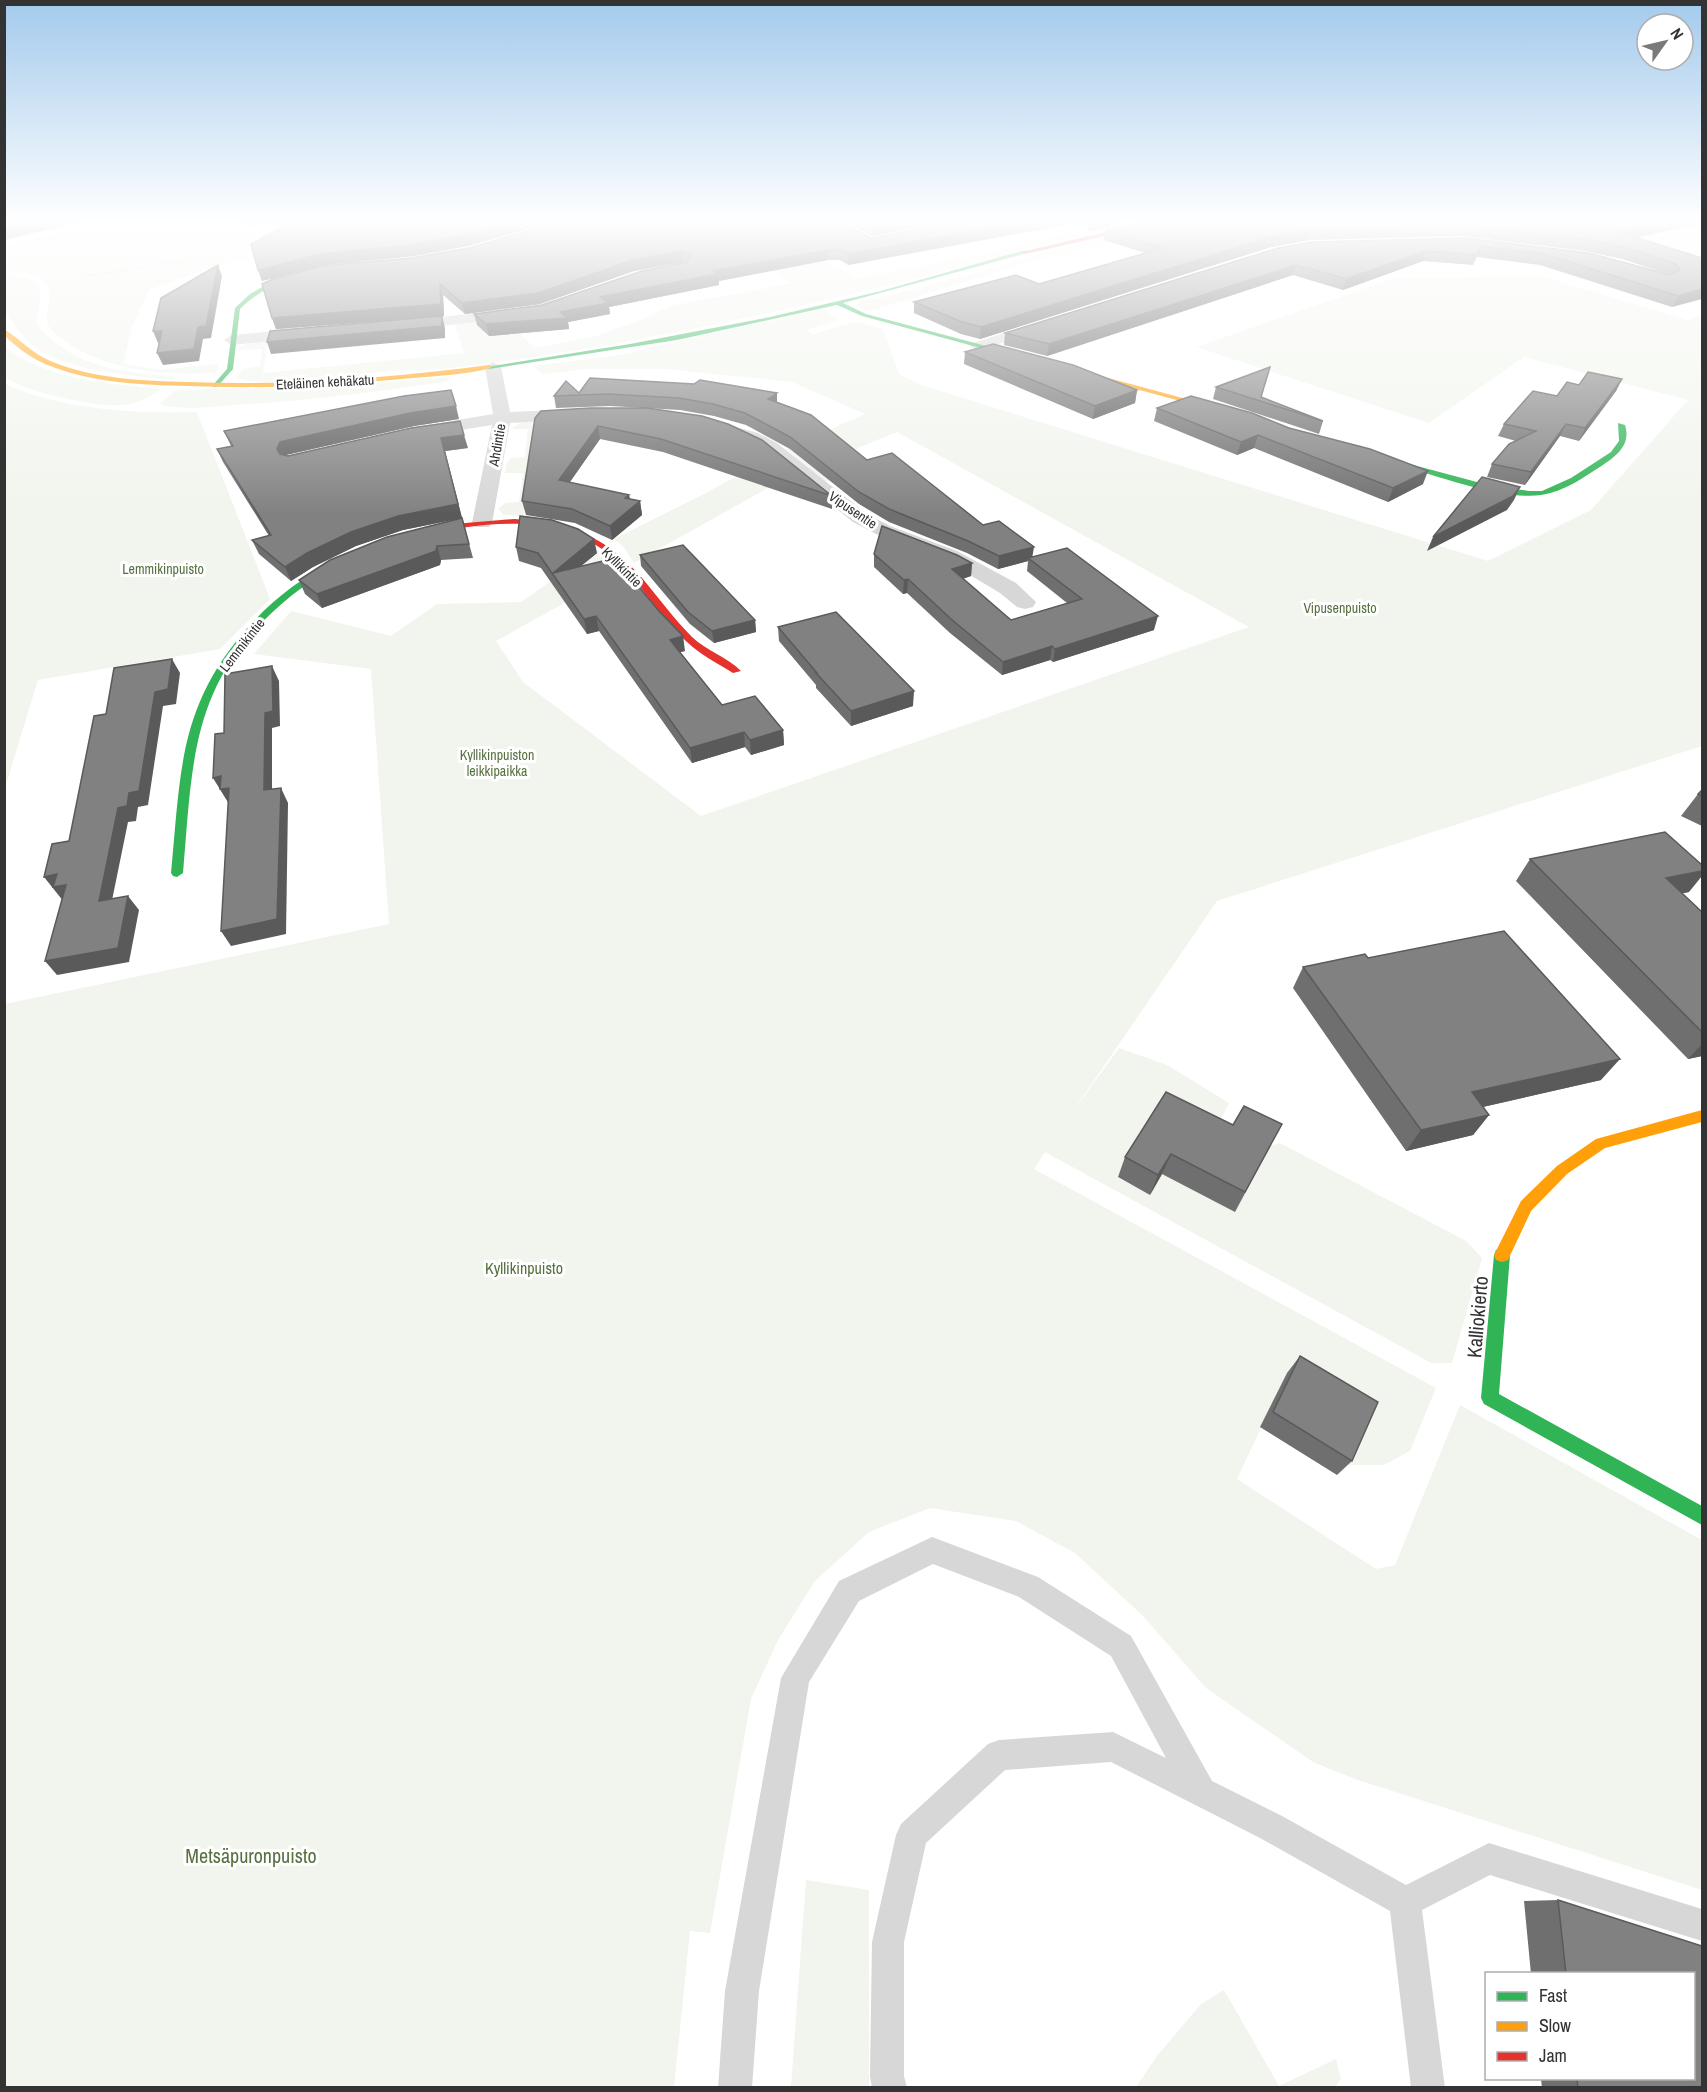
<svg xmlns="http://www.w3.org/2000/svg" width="1707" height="2092" font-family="'Archivo Narrow',sans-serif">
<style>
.green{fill:#f1f5ed}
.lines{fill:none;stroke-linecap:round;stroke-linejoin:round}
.stream{fill:#ddebf3;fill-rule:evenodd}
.lane{fill:#d7d7d7;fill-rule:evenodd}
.street{fill:#d7d7d7;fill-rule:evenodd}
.fast{fill:#30b455;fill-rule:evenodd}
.slow{fill:#ff9f0a;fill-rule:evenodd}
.jam{fill:#e5322d;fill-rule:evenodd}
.wall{fill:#6f6f6f}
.shaded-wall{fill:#5a5a5a}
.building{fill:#818181;stroke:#5a5a5a;stroke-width:1.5}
.labels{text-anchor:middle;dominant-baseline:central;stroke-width:6;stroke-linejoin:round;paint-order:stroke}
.far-street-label{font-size:14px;fill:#333;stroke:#fff}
.far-park-label{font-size:14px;fill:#56703f;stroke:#fff}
.park-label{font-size:16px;fill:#56703f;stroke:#fff}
.near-street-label{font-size:20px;fill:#333;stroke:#fff}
.near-park-label{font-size:20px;fill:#56703f;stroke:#fff}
</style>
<rect width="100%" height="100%" fill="#fff"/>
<g class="green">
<path d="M104,222H197L235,233L289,229L321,222L428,232L441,256L416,260L404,235L296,250L223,264L150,289L132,326L123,364L159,370L218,364L219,366L216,372L211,373C163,376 105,370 65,341C59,336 52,332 48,325C45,317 47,310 49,302C54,274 25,273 5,270L4,246Z"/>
<path d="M1091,222H1109L1119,225L1115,228C900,283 687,339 467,366C438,370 410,369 381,372C342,375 272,388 236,378L243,369L260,366L262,349L240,350L239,347L250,342L268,340L263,373L464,353L454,323L504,319L535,348L596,336L644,319L670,306L791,283L752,258L813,254L856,278L982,254L1058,235Z"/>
<polygon points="1687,222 1702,225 1702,258 1603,229"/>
<polygon points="1157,230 1094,248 1030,262 867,312 856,306 860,301 892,295 1097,239 1132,232"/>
<path d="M4,273L29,279L38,284L41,294L37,323C40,330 46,335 52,340C86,370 134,373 176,377L173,380C130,375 66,372 31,344C21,335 13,323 5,312Z"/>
<polygon points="1541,276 1687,320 1702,315 1702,746 1217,901 1069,1117 1119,1048 1167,1065 1229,1103 1219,1123 1118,1178 1150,1195 1162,1174 1280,1143 1466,1241 1482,1258 1452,1363 1431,1363 1045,1152 1034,1169 1436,1388 1410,1451 1384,1465 1341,1465 1287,1373 1237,1479 1376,1569 1395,1565 1460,1405 1702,1540 1702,1890 1355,1779 1313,1762 1206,1688 1143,1616 1075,1553 1016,1521 930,1508 869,1532 815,1581 778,1640 751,1699 710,1933 690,1931 674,2087 5,2087 5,1004 389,924 371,669 254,654 291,611 391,636 437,604 521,602 597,549 617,574 496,641 523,682 701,816 1249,627 897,432 813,466 831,481 824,481 786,449 865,414 792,382 667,369 587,369 542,374 534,366 628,354 652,347 824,309 839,320 806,330 813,334 856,322 883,329 899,374 921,385 1488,561 1591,510 1688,400 1524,357 1429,423 1196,347 1395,278"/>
<path d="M5,346C43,380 113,384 161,389C150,396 137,404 123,405C97,408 25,392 5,377Z"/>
<path d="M450,377L449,380L444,382C375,392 304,401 234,405C210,407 185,410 161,405L160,403L176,390L329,386Z"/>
<path d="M5,384C64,410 133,414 197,412L270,599L220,649L38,680L5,788Z"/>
<polygon points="537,420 523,516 504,515 498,509 505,503 519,502 523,473 505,473 506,464 511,458 525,457 528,429 511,429 521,422"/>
<polygon points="771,457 793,474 634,563 623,546 614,539 706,493"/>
<polygon points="806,1880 869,1890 869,2087 791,2087"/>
<polygon points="1224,1990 1279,2086 1336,2059 1341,2079 1335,2087 1136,2087 1157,2056 1201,2004"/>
</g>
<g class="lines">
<g class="stream">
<polygon points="266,240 268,242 196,259 194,258"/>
<polygon points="178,261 180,263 88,277 85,275"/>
</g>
<polygon class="lane" points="932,1537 1038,1577 1131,1636 1212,1781 1282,1816 1406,1885 1489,1843 1702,1909 1702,1941 1490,1875 1422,1910 1445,2088 1411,2088 1390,1911 1260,1838 1111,1762 1005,1770 926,1843 904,1942 904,2076 907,2088 872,2088 870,2076 872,1942 896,1835 901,1824 988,1744 999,1740 1113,1732 1166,1758 1111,1656 1019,1597 933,1564 859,1601 809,1682 759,1991 752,2088 718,2088 725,1991 781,1678 839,1581"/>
<g class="street">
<polygon points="1111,222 1129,222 1141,228 1135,232"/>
<polygon points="520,309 527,313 525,316 399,331 391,326 399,321"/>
<polygon points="1046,320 1051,321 1053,324 1051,327 978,351 970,346 973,343"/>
<polygon points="311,328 319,333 316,336 232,345 224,340 232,335"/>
<polygon points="493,362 501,367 510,412 580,409 586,410 589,414 586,418 580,419 510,423 492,523 489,527 475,527 472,523 492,425 417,437 411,436 408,432 411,428 417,427 493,414 485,367"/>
<polygon points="726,424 758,433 777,443 867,514 890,526 957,551 1016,583 1036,602 1033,607 1025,609 1017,607 1000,593 943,559 876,534 853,522 765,451 746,441 720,433 717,429 720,425"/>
</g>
<g class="fast">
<polygon points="1025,250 1027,253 843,303 866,314 1027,357 1025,360 862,316 837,305 677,340 489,369 486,367 630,344 770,317 881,291"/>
<path d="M307,272L309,275C283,282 259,289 240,309L233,369L217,387H213V385L227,369L235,308L250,294L267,284Z"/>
<path d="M1618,423L1625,425C1631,444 1618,455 1603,465C1584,477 1564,492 1541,495C1507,500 1449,480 1415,470C1403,467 1387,465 1376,458L1380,456L1488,485L1529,491H1542L1571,478L1611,452L1619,441Z"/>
<path d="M338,561L345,563C340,567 332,570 325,573C313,580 301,588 291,596C191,678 193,755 183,873L177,877L173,876L171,873C181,771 178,702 253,622C277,596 305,575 338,561Z"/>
<polygon points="1502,1248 1508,1250 1510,1255 1499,1394 1702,1506 1702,1525 1484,1404 1481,1398 1494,1255 1496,1250"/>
</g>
<g class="slow">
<path d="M4,329C21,340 34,355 53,362C95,379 143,381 188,382C289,386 389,378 489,365L492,367C479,374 421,377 402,379C331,386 260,389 189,386C141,385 90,383 45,364C30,357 16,347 4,335Z"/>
<polygon points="1075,369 1227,410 1229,411 1225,413 1073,372"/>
<polygon points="1702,1110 1702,1122 1605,1148 1567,1174 1531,1211 1508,1260 1502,1262 1496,1260 1494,1255 1521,1201 1557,1166 1596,1139"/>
</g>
<g class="jam">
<polygon points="1173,222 1184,222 1101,237 1025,254 1022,252 1101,233"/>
<path d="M514,519C569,523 605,535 642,578C659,598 674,619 692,637C707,651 727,657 741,671L733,673C717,663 701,655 687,642C659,617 641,582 612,557C559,511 483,522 420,536L416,534L465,523Z"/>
</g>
</g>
<g class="wall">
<polygon points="245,222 552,222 468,246 414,256 325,265 262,281 258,270 288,224 246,226"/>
<polygon points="845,222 945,222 872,236"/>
<polygon points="956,222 1116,222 1116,226 1089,231 1087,222 1058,226 848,265 840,260 828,260 719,281 719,285 609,307 610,314 568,322 569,329 489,336 477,325 474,314 542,305 687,263 683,262 634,271 540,304 465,314 443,295 444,316 276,329 272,318 411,258 469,248 871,238"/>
<polygon points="1133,222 1702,222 1702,223 1636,238 1702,258 1672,307 1540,265 1477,257 1473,265 1423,261 1343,290 1293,275 1047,356 1004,345 1005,333 1278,248 1465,238 1671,275 1622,259 1585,251 1461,236 1309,240 1271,247 980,339 961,334 914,313 914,302 1039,284 1145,253 1104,240 1105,230 1153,222 1136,223"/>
<polygon points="965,352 1137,390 1135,403 1093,419 964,364"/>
<polygon points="1270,367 1261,397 1323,421 1319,434 1213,399 1216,387"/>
<polygon points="1622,379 1616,391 1579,441 1560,436 1525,485 1487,477 1492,464 1516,441 1498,436 1504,424 1579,385"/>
<polygon points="579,393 777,402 867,460 983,525 1033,557 1154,630 1053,662 1050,660 1002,675 950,633 907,593 903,594 874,567 874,554 972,563 971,576 963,579 1011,620 1067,603 1027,571 1028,561 998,569 967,553 889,522 859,504 790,449 746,425 714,416 680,410 610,406 556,408 554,396"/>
<polygon points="647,408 832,496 832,509 663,452 600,439 570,482 629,495 630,499 640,501 642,515 612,540 575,523 526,515 522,501 535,418"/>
<polygon points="1157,408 1289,428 1423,484 1388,502 1254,448 1237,455 1154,421"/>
<polygon points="459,419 414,426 285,455 288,456 468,448 445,451 462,518 403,530 356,546 313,567 291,581 259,554 252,540 269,536 223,462 217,449 231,446 224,431"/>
<polygon points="462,518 473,558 441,560 440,565 322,608 305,594 299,580"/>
<polygon points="516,547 597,553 581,566 685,651 680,652 722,705 783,730 784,745 751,755 745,747 692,763 599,631 587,634 541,568 519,561"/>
<polygon points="640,555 755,620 756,632 714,643 690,624 641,566"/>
<polygon points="778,627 913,706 851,726 816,688 816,685 779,641"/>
<polygon points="1702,790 1702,826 1681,816 1698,794"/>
<polygon points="1530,859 1689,892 1682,893 1702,912 1702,1056 1688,1059 1516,881"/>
<polygon points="1368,958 1601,1080 1483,1107 1489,1115 1473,1135 1406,1151 1293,988 1303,967"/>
<polygon points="1282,1124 1235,1212 1162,1174 1150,1195 1118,1177 1125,1157 1233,1125"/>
<polygon points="1300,1356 1352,1461 1337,1475 1260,1427 1287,1373"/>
<polygon points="1558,1900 1702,1946 1702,2088 1542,2088 1541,2079 1694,2079 1694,1974 1531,1974 1524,1901"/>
</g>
<g class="shaded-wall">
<polygon points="34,222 80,222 4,240 4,229"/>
<polygon points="515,222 552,222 468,246 414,256 325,265 262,281 258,270 321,254"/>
<polygon points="892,222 945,222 872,236 872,225"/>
<polygon points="1025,222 1087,222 1058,226 848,265 848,254"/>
<polygon points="1090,222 1116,222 1116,226 1089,231"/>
<polygon points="1137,222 1158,222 1136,223"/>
<polygon points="1667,222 1702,222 1702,223 1613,242 1618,232"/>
<polygon points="1312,229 1309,240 1271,247 980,339 981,327 1274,236"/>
<polygon points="828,250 828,260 719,281 719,285 609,307 610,314 568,322 569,329 489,336 486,324 560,312 600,297 713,271"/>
<polygon points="681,251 683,262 634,271 540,304 465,314 462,303 633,260"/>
<polygon points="1426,251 1423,261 1343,290 1346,279"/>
<polygon points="218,265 222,276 211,338 203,339 199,361 163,365 157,353 198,327"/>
<polygon points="1296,265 1293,275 1047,356 1049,344"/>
<polygon points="440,284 443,295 444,316 276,329 272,318"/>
<polygon points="1702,289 1702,299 1672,307 1678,296"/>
<polygon points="442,316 445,328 445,338 271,354 267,342"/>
<polygon points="153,331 162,331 167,342 158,343"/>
<polygon points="1622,379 1616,391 1579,441 1585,428"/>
<polygon points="1137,390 1135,403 1093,419 1095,406"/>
<polygon points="777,393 777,405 768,399"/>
<polygon points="456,406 459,419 414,426 286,455 282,462 277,449 280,442 410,413"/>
<polygon points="1566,424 1560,436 1525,485 1531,472"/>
<polygon points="598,426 600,439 562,493 559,480"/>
<polygon points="464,435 468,448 445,451 462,518 403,530 356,546 313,567 291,581 285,567 307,553 351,532 441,438"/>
<polygon points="1258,435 1254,448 1237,455 1241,442"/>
<polygon points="1428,471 1423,484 1388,502 1393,488"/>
<polygon points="1520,487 1514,500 1507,510 1427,551 1433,537"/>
<polygon points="629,495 631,508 640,501 642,515 612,540 610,526 625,498"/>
<polygon points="594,539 597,553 559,584 553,573"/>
<polygon points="437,546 441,560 440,565 322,608 317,594"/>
<polygon points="1034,547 1032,559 1028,558 1028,561 998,569 999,556"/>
<polygon points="972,563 971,576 951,582 952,569"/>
<polygon points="908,579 907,593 903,594 904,580"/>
<polygon points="596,616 599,631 587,634 584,619"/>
<polygon points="1158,616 1154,630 1053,662 1055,649"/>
<polygon points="755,620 756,632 714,643 712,631"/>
<polygon points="683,636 685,651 672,654 670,640"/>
<polygon points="1052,646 1050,660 1002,675 1003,662"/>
<polygon points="172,659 180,673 176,704 163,706 148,805 138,807 136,821 128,822 109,915 99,901 118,808 129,793 155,692"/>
<polygon points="272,666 279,681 280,726 272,728 272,805 264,790 265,713"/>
<polygon points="914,691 913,706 851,726 851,711"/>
<polygon points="783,730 784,745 751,755 750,740"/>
<polygon points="744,732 745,747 692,763 690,748"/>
<polygon points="221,776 229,788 229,804 213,778"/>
<polygon points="281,788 288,803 286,934 231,946 221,931"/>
<polygon points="1702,871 1702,876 1689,892 1648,901 1666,878"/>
<polygon points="57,874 76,899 64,902 44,877"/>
<polygon points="128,896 139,910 129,962 57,975 45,961"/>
<polygon points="1702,1044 1702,1056 1688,1059"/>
<polygon points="1620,1059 1601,1080 1456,1113 1472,1092"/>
<polygon points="1489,1115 1473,1135 1406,1151 1421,1130"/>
<polygon points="1171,1154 1162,1174 1150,1195 1158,1175"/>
</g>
<g class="building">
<polygon points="4,222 34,222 4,229"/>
<polygon points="292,222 515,222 466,235 411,245 321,254 258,270 251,244"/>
<polygon points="558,222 840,222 871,238 956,222 1025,222 848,254 840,250 828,250 713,271 718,274 600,297 608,303 560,312 567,318 486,324 474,314 542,305 642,271 687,262 691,256 687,252 681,251 633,260 538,293 462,303 440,284 441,304 272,318 262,284 273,279 322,266 411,258 469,248"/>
<polygon points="865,222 892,222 872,225"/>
<polygon points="1155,222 1667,222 1618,232 1702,258 1702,289 1678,296 1544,254 1481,246 1477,255 1426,251 1346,279 1296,265 1049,344 1005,333 1278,248 1312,242 1465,238 1589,253 1670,275 1680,270 1676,264 1627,248 1590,240 1465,226 1312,229 1274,236 981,327 962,322 914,302 1016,275 1039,284 1163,248 1105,230"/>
<polygon points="218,265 206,326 198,327 194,349 157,353 162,331 153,331 161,298"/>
<polygon points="442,316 442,326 267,342 270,331"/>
<polygon points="993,344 1073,365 1137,390 1095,406 965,352"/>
<polygon points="1270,367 1261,397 1323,421 1216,387"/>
<polygon points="1588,372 1622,379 1585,428 1566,424 1531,472 1492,464 1509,444 1536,431 1504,424 1533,391 1557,396 1567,382 1579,385"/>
<polygon points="590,378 694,384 700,380 777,393 768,399 811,415 867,460 892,453 983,525 999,521 1034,547 999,556 968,541 889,509 859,492 790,437 745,413 713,404 679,398 608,394 554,396 566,381 579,393"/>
<polygon points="451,390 456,406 410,413 280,442 277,449 280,454 288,456 411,428 460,421 464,435 441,438 458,504 398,516 351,532 307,553 285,567 252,540 271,535 217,449 233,446 224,431 404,396"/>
<polygon points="1191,396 1252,413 1289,428 1370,449 1428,471 1393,488 1258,435 1241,442 1157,408"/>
<polygon points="590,408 647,408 702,416 728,424 762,440 832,496 661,439 598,426 559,480 629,495 625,498 640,501 610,526 572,509 522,501 535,418 541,411"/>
<polygon points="1482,477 1520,487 1513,496 1433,537"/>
<polygon points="520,516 552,520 578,529 594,539 553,573 615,558 658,610 683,636 670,640 722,705 755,696 783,730 750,740 744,732 690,748 596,616 584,619 538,553 516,547"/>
<polygon points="462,518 469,544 437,546 436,551 317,594 299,580 330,560 387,537"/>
<polygon points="882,526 957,555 972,563 952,569 1011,620 1082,599 1028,558 1067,548 1158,616 1055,649 1052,646 1003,662 951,619 908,579 904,580 874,554"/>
<polygon points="683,545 755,620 712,631 688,612 640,555"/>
<polygon points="836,612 914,691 851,711 816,673 817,673 778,627"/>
<polygon points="172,659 168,689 155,692 139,791 129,793 127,806 118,808 99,901 128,896 118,948 45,961 66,885 53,887 57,874 44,877 52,844 69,841 94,716 106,714 114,668"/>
<polygon points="272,666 273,711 265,713 264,790 281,788 277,919 221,931 229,788 220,789 221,776 213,778 215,734 224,733 225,674"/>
<polygon points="1702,790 1702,796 1698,794"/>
<polygon points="1665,832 1702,865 1702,871 1666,878 1702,912 1702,1032 1530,859"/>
<polygon points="1504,931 1620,1059 1472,1092 1489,1115 1421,1130 1303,967 1365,954 1368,958"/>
<polygon points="1166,1092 1233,1125 1244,1106 1282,1124 1245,1192 1171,1154 1158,1175 1125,1157"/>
<polygon points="1300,1356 1378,1402 1352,1461 1273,1412"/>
<polygon points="1558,1900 1702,1946 1702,2088 1578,2088 1577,2079 1694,2079 1694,1974 1566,1974"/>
</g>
<linearGradient id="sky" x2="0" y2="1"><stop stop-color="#a3caec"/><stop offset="0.43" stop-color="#fff"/><stop offset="1" stop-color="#fff" stop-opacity="0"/></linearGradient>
<rect width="1707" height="515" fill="url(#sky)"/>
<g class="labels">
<g class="far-street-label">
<text transform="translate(325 382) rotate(-3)">Eteläinen kehäkatu</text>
<text transform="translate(497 445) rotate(-80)">Ahdintie</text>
<text transform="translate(853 510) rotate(34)">Vipusentie</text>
<text transform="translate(622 567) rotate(45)">Kyllikintie</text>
<text transform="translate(242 645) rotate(-52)">Lemmikintie</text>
</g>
<g class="far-park-label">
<text x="163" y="569">Lemmikinpuisto</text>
<text x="1340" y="608">Vipusenpuisto</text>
<text x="497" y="755">Kyllikinpuiston<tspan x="497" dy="16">leikkipaikka</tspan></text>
</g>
<g class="park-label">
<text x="524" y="1268">Kyllikinpuisto</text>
</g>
<g class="near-street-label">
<text transform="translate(1477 1317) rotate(-85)">Kalliokierto</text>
</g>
<g class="near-park-label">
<text x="251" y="1855">Metsäpuronpuisto</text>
</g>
</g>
<rect width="1707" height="2092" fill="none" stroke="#333333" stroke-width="12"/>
<rect x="1485" y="1972" width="210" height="108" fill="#ffffff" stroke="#adadad" stroke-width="1.5"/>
<rect x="1497" y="1992" width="30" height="9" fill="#30b455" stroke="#adadad" stroke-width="1.5"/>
<text x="1539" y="2002" font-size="18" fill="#333333">Fast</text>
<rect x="1497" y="2022" width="30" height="9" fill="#ff9f0a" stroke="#adadad" stroke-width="1.5"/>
<text x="1539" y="2032" font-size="18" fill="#333333">Slow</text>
<rect x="1497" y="2052" width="30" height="9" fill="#e5322d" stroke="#adadad" stroke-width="1.5"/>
<text x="1539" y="2062" font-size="18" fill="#333333">Jam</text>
<g transform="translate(1665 42) rotate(56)"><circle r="28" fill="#ffffff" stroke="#adadad" stroke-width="1.5"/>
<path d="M0-4.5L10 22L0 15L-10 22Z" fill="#7a7a7a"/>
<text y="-9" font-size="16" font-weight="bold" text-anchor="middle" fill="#333333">N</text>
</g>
</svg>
